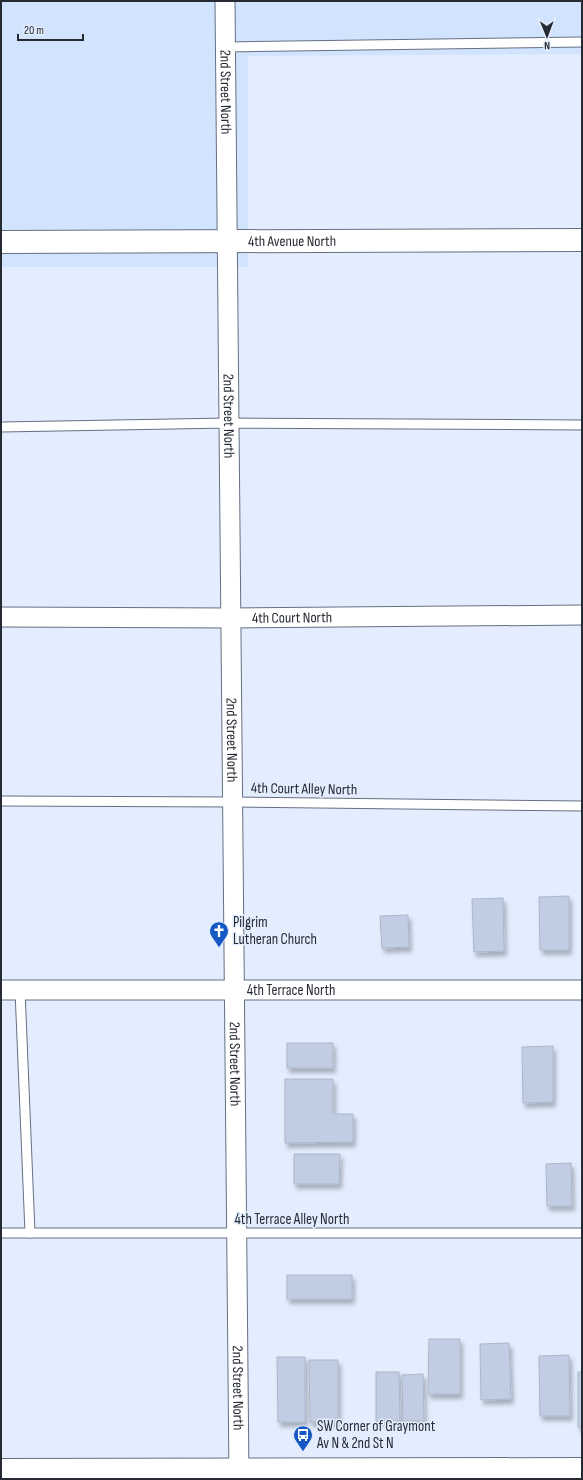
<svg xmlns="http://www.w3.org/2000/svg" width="583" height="1480" font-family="'Sofia Sans Condensed',sans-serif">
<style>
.built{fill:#d2e3fe}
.building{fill:#c1cde2;stroke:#aab6cb;filter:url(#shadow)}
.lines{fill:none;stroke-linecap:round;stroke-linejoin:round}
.service-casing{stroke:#657083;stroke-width:11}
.minor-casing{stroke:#657083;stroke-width:21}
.tertiary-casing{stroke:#657083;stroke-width:24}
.secondary-casing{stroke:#657083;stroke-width:24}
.service{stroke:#fff;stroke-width:9}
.minor{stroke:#fff;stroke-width:19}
.tertiary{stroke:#fff;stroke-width:22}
.secondary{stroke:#fff;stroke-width:22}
.labels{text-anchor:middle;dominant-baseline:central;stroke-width:3;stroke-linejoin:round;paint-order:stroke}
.street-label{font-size:15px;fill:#262b33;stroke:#e3edfe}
.poi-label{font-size:15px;fill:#262b33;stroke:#e3edfe;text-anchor:start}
</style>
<defs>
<filter id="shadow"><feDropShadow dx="2.5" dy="4.5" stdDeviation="2" flood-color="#0004"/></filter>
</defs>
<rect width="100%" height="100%" fill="#e3edfe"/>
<polygon class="built" points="1,1 582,1 582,54 248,56 248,267 1,267"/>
<g class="building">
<polygon points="569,896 569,950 540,950 539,897"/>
<polygon points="503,898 504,951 474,952 472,899"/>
<polygon points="408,915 409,947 382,948 380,916"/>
<rect x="287" y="1043" width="46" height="25"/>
<polygon points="553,1046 553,1102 523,1103 522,1047"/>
<polygon points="285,1079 333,1079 333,1114 353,1114 353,1142 285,1143"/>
<polygon points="294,1154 340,1154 339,1184 294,1184"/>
<polygon points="571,1163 572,1206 547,1206 546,1164"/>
<rect x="287" y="1275" width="65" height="24"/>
<polygon points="429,1339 460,1339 460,1394 428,1394"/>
<polygon points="509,1343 511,1399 481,1400 480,1344"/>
<polygon points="569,1355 570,1416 540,1416 539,1356"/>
<polygon points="277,1357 305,1357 305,1422 278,1422"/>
<polygon points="309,1360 338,1360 338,1422 310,1422"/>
<polygon points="376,1372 399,1372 400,1421 376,1421"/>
<rect x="578" y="1372" width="4" height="55"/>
<polygon points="423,1374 424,1421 403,1421 402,1375"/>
</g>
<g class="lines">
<g class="service-casing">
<g id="service">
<polyline points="226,47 582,42"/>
<polyline points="1,427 229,423 582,425"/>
<polyline points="1,801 233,802 582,806"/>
<polyline points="20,990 30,1233"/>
<polyline points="1,1233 582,1233"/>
</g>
</g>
<g class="minor-casing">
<g id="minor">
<path id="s1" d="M225,1L239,1479"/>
<path id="s2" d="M1,617L231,618L582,615"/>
<path id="s3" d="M1,990H582"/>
</g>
</g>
<g class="tertiary-casing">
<g id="tertiary">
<path id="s4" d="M1,242L582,240"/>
</g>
</g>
<g class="secondary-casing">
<polyline id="secondary" points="1,1470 582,1469"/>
</g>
<use href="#service" class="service"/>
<use href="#minor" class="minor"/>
<use href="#tertiary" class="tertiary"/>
<use href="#secondary" class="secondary"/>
</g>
<defs>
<g id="church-pin" transform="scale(1)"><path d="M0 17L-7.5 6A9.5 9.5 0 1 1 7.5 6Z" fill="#1658c4" stroke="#e3edfe"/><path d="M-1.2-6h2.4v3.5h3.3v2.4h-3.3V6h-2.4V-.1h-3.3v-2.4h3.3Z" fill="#fff"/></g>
<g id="bus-pin" transform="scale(1)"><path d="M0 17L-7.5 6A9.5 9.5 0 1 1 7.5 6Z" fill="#1658c4" stroke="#e3edfe"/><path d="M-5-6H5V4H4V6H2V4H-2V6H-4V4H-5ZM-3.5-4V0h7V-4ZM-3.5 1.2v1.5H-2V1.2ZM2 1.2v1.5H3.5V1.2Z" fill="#fff"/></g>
</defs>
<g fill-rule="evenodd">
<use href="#church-pin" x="219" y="931"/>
<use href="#bus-pin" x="303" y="1435"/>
</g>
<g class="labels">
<g class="street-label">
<text stroke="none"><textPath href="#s1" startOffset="91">2nd Street North</textPath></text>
<text stroke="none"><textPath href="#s4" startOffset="291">4th Avenue North</textPath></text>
<text stroke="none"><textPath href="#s1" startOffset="415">2nd Street North</textPath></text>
<text stroke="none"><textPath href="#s2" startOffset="291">4th Court North</textPath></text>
<text stroke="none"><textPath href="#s1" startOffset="739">2nd Street North</textPath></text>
<text transform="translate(304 789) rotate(1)">4th Court Alley North</text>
<text stroke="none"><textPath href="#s3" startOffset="290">4th Terrace North</textPath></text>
<text stroke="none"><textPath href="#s1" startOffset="1063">2nd Street North</textPath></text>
<text x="292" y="1219">4th Terrace Alley North</text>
<text stroke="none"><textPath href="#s1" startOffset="1387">2nd Street North</textPath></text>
</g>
<g class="poi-label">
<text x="233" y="922">Pilgrim<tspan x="233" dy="17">Lutheran Church</tspan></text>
<text x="317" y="1426">SW Corner of Graymont<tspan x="317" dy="17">Av N &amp; 2nd St N</tspan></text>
</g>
</g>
<rect width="583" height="1480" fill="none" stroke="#262b33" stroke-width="4"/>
<g transform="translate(547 36) rotate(179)" stroke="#e3edfe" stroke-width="3" paint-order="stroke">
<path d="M0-3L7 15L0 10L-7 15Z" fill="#262b33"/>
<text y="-6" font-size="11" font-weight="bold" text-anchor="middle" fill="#262b33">N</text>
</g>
<path d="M18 34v6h65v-6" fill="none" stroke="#262b33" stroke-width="2"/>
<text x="24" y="34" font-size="12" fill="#262b33" stroke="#e3edfe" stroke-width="3" paint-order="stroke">20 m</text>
</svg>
